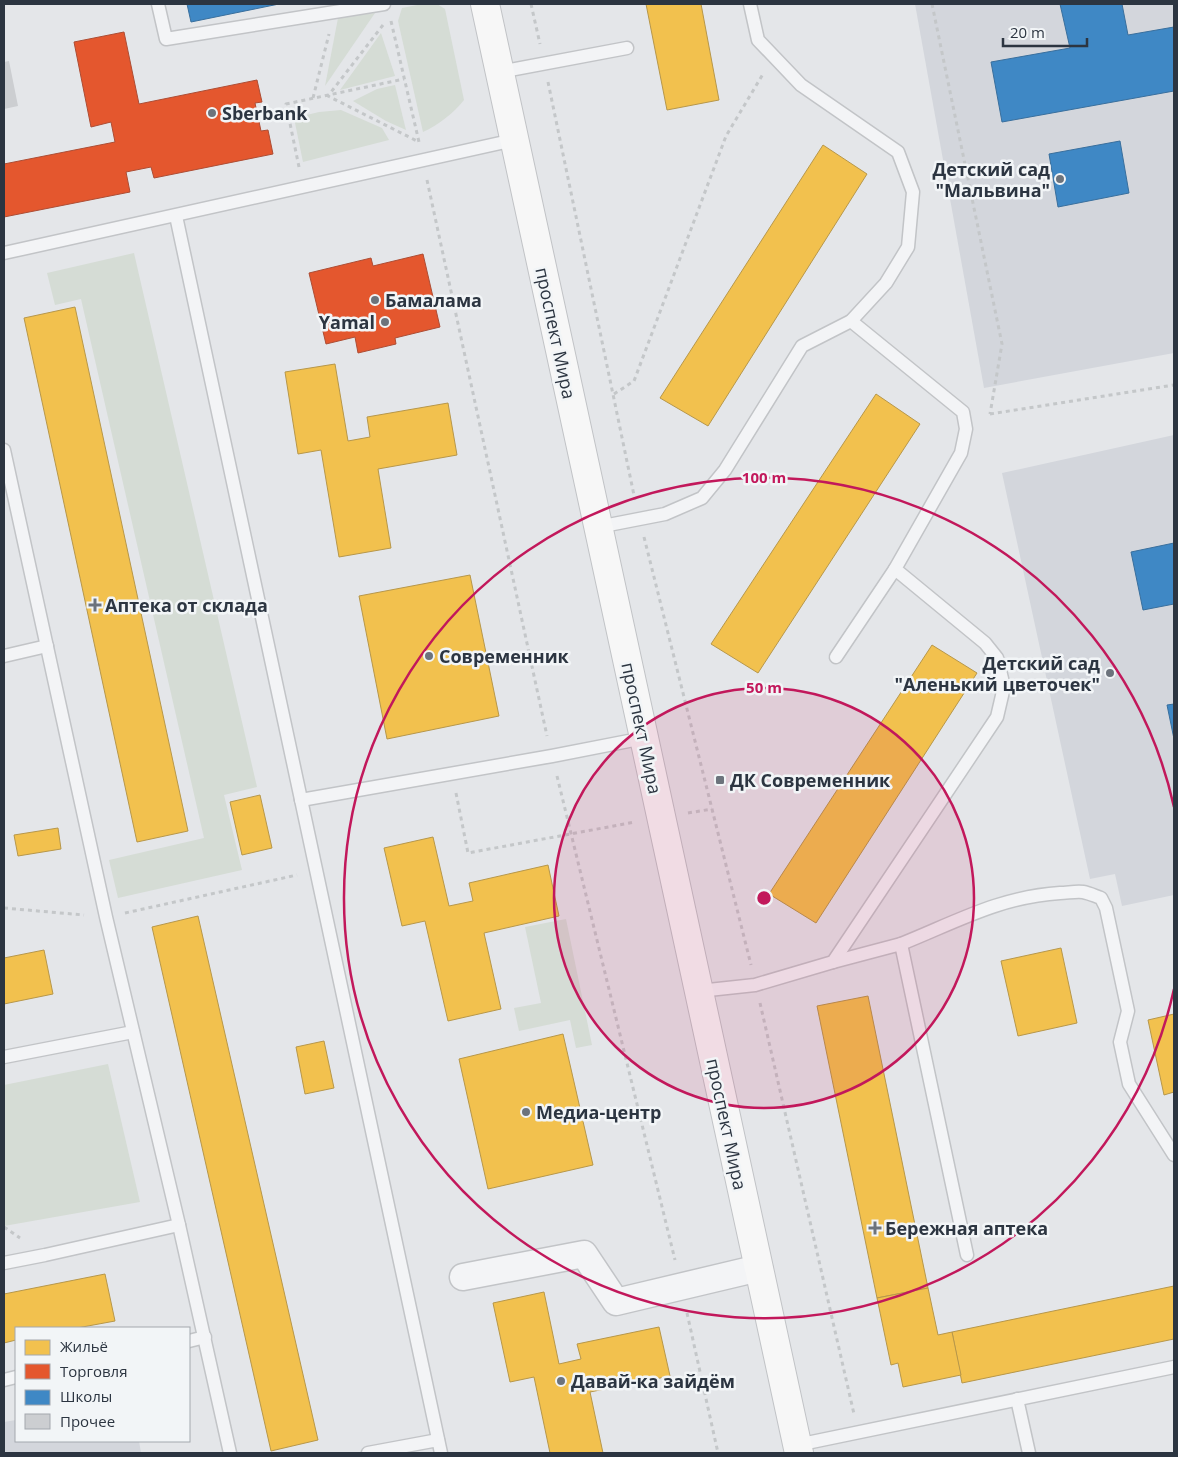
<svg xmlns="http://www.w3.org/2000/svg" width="1178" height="1457" font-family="'Open Sans',sans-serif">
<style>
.built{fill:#d3d6dc}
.green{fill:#d5dcd5}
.homes{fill:#f2c14e;stroke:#b7974a}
.shops{fill:#e4572e;stroke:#ad4d34}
.schools{fill:#3f88c5;stroke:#396f9d}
.building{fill:#ccced1}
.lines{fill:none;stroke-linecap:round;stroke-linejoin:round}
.service-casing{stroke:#c2c4c7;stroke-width:15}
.minor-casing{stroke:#c2c4c7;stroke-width:29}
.primary-casing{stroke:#c1c3c6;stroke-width:30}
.path{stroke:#c4c7c9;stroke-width:3;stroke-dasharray:4 4;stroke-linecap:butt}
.service{stroke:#f3f4f6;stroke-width:12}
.minor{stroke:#f3f4f6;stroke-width:26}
.primary{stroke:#f7f7f7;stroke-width:28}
.ring{fill:none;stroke:#c2185b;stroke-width:2.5}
.poi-dot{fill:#6c737c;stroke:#f2f5f7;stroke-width:2}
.labels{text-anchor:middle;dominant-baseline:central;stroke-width:5;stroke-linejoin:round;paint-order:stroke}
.poi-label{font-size:18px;font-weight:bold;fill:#2c3541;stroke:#f2f5f7;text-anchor:start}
.street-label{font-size:18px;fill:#2c3541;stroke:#f2f5f7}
.centre{fill:#c2185b;stroke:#f2f5f7;stroke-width:2.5}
.ring-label{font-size:15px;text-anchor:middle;font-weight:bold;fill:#c2185b;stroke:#f2f5f7;stroke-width:5;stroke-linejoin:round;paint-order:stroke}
</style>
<rect width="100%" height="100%" fill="#e4e6e9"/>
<g class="built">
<polygon points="915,4 1174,4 1174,353 984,388"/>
<polygon points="1174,435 1174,895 1122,906 1115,874 1090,879 1002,473"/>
<polygon points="16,1420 16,1441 139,1441 141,1453 4,1453 4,1422"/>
</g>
<g class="green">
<path d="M422,4H437L445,9L464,100C454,113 438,125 423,132L398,21L402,8Z"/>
<polygon points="375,13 325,86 338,18"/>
<polygon points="381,33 395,76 340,90"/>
<polygon points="395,85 406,130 386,121 353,101 377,89"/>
<polygon points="341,110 382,128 389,140 303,162 294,118 319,112"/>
<polygon points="134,253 257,787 224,795 242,870 118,898 109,860 204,838 81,299 55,305 47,273"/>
<polygon points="566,919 592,1045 576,1048 570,1020 519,1031 514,1008 541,1003 525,927"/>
<polygon points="108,1064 140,1202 4,1226 4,1085"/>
</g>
<g class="homes">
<polygon points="646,4 701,4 719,100 667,110"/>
<polygon points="823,145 867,174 708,426 660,398"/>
<polygon points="75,307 188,831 137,842 24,318"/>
<polygon points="335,364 348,441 370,437 367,417 448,403 457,455 378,469 391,548 339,557 321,450 298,454 285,372"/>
<polygon points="876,394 920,424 758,673 711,644"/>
<polygon points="470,575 499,716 387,739 359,596"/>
<polygon points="932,645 977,673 816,923 769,894"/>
<polygon points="260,795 272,848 242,855 230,802"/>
<polygon points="58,828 61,849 18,856 14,835"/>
<polygon points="433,837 449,906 473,901 469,883 548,865 559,916 484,933 501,1009 448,1021 425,921 402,926 384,848"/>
<polygon points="198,916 318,1440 271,1451 152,927"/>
<polygon points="1061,948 1077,1023 1018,1036 1001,961"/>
<polygon points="44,950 53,994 4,1004 4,958"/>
<polygon points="868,996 928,1288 877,1298 817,1006"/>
<polygon points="1174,1014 1174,1092 1164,1095 1148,1020"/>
<polygon points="563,1034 593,1165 488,1189 459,1059"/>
<polygon points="324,1041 334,1088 305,1094 296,1047"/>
<polygon points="105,1274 115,1321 77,1328 16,1328 16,1340 4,1343 4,1294"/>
<polygon points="1174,1286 1174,1339 962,1383 952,1332"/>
<polygon points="928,1288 938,1335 952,1332 961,1375 903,1387 898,1363 891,1365 877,1298"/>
<polygon points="544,1292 559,1364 581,1359 577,1344 659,1327 670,1376 590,1392 603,1453 550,1453 534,1377 510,1382 493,1303"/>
</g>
<g class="shops">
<polygon points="124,32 139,104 257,80 262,102 255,103 261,131 268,130 273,154 154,178 151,167 126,172 130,192 4,217 4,164 115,142 111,122 91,127 74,42"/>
<polygon points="423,254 440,327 395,338 396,344 358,353 355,337 326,344 309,273 371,258 373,266"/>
</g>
<g class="schools">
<polygon points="187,4 279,4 191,22"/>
<polygon points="1060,4 1122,4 1128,35 1174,27 1174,91 1002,122 991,62 1070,48"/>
<polygon points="1120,141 1129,193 1058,207 1049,154"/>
<polygon points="1174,543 1174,604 1143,610 1131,552"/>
<polygon points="1174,704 1174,739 1167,705"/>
</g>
<polygon class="building" points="9,61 18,106 4,109 4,62"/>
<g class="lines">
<g class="service-casing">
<g id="service">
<polyline points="158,4 166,39 384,4"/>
<polyline points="499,72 627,48"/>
<polyline points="176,216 441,1453"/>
<polyline points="4,253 514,140"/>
<polyline points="4,450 106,917 179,1225 230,1453"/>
<polyline points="598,527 665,514 702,498 725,470 802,346 851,321 886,283 908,247 913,192 898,152 801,85 758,40 750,4"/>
<polyline points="4,656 47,646"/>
<polyline points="836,657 895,569"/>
<polyline points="301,800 552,756 644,738"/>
<path d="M901,944C956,922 999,897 1060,893C1067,893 1076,891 1083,892C1089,893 1095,896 1101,898L1106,908L1128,1011L1120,1042L1129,1084L1174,1155"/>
<polyline points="833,962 901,944 967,1255"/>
<polyline points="699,991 755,985 833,962 997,717 1004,687 997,658 985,643 895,569 961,453 966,429 963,412 851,321"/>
<polyline points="4,1057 133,1032"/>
<polyline points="4,1263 45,1255 179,1225"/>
<polyline points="189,1341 205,1337"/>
<polyline points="4,1380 16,1377"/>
<polyline points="1017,1399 1029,1453"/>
<polyline points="797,1445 1174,1367"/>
<polyline points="368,1453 438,1440"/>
</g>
</g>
<g class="minor-casing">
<polyline id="minor" points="463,1277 584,1254 616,1302 759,1268"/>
</g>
<g class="primary-casing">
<polyline id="primary" points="485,4 799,1453"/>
</g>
<g class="path">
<polyline points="531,4 540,44"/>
<polyline points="932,4 1002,344 990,414"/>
<polyline points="391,21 419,142"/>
<polyline points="383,25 328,96 417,141"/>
<polyline points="548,82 635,500"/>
<polyline points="313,98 329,34"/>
<polyline points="299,167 286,104 404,79"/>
<polyline points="427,180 547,736"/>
<polyline points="614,394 634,381 726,136 763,74"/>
<polyline points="990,414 1174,385"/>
<polyline points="644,537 751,965"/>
<polyline points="557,776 675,1260"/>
<polyline points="456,793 468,853 635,822"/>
<polyline points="688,813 712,809"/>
<polyline points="4,908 84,915"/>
<polyline points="125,913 297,875"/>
<polyline points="760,1003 854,1414"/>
<polyline points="4,1227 20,1238"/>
<polyline points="687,1313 718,1453"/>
</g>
<use href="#service" class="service"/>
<use href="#minor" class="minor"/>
<use href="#primary" class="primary"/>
</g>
<circle cx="764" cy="898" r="210" fill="#c2185b" fill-opacity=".12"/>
<g class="ring">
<circle cx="764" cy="898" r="210"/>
<path d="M1174 989A420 420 0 1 1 1174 807"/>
</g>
<g class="poi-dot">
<circle cx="212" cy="113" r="5"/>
<circle cx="1060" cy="179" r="5"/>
<circle cx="375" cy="300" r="5"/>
<circle cx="385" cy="322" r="5"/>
<path d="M92.5 597.5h5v5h5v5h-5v5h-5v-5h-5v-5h5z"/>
<circle cx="429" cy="656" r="5"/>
<circle cx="1110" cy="673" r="5"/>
<rect x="715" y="775" width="10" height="10" rx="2.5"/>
<circle cx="526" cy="1112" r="5"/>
<path d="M872.5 1220.5h5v5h5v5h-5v5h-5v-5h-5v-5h5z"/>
<circle cx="561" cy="1381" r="5"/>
</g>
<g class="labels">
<g class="poi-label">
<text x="222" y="113">Sberbank</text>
<text x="1050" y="169" text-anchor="end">Детский сад<tspan x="1050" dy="21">"Мальвина"</tspan></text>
<text x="385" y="300">Бамалама</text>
<text x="375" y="322" text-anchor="end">Yamal</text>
<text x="105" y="605">Аптека от склада</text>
<text x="439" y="656">Современник</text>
<text x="1100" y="663" text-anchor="end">Детский сад<tspan x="1100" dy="21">"Аленький цветочек"</tspan></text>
<text x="730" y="780">ДК Современник</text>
<text x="536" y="1112">Медиа-центр</text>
<text x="885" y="1228">Бережная аптека</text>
<text x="571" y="1381">Давай-ка зайдём</text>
</g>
<g class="street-label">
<text transform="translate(556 333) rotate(78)">проспект Мира</text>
<text transform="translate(642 728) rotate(78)">проспект Мира</text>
<text transform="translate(727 1124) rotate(78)">проспект Мира</text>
</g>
</g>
<circle cx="764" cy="898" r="8" class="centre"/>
<g class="ring-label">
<text x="764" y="483">100 m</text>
<text x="764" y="693">50 m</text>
</g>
<rect width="1178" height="1457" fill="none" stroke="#2c3541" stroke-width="10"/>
<rect x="15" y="1327" width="175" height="115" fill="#f2f5f7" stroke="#a3a8ae"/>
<rect x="25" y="1340" width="25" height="15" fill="#f2c14e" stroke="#a3a8ae"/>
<text x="60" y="1352" font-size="15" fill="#2c3541">Жильё</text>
<rect x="25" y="1364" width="25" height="15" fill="#e4572e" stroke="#a3a8ae"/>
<text x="60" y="1377" font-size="15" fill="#2c3541">Торговля</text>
<rect x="25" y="1390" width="25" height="15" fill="#3f88c5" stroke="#a3a8ae"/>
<text x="60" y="1402" font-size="15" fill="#2c3541">Школы</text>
<rect x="25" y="1414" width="25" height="15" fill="#ccced1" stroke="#a3a8ae"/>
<text x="60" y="1427" font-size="15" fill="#2c3541">Прочее</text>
<path d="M1003 38v8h84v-8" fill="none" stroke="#2c3541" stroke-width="2.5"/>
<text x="1010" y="38" font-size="15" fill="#2c3541" stroke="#f2f5f7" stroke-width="4" paint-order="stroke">20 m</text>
</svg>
